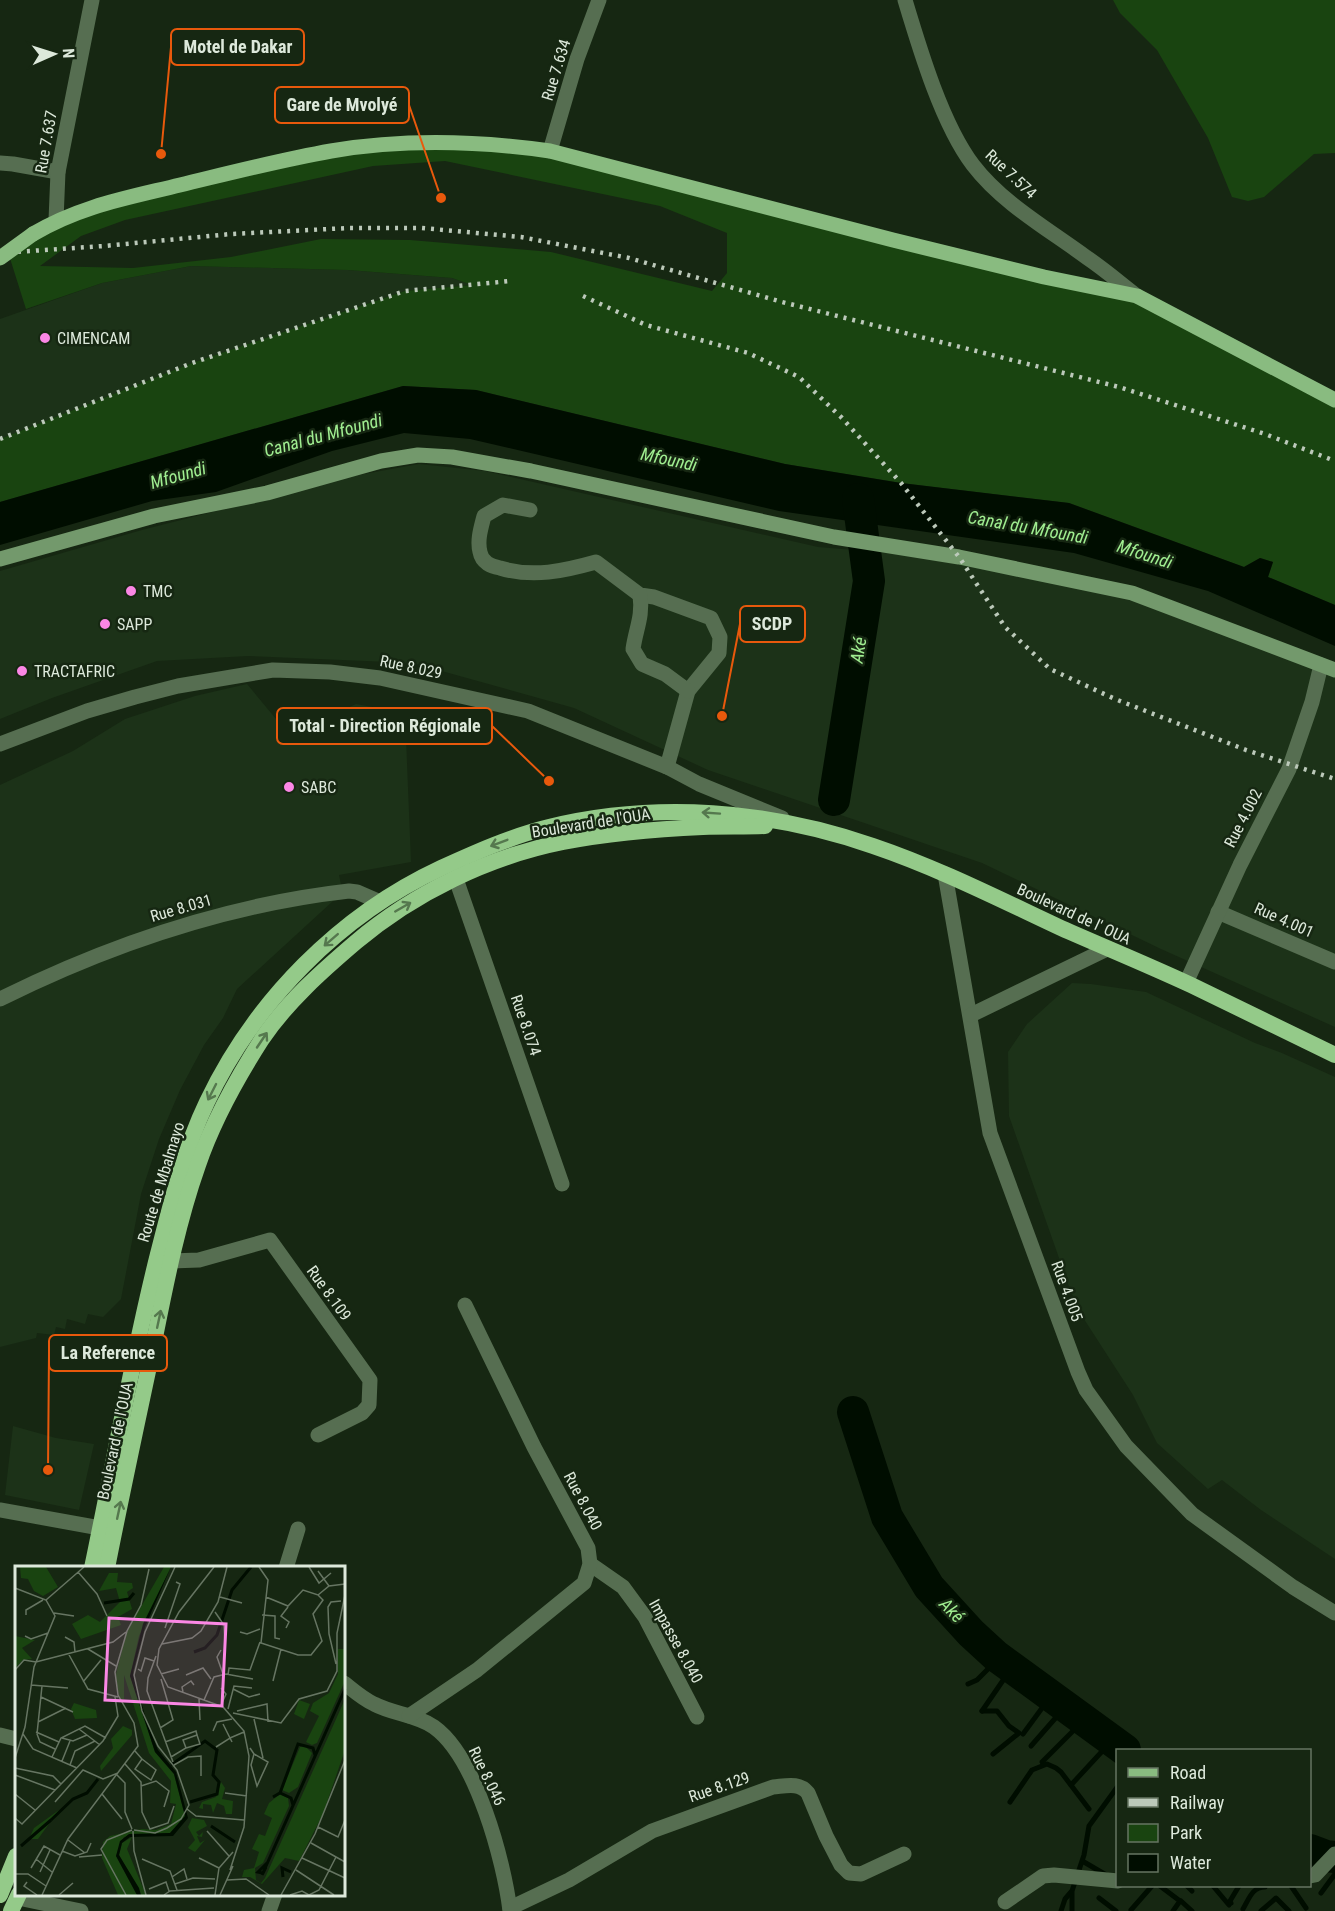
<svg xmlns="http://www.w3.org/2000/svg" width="1335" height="1911" font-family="'Roboto Condensed',sans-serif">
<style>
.built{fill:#1c3218}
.green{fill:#194410;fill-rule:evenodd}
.water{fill:#000d00}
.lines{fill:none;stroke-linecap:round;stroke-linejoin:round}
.stream{stroke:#000d00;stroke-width:5}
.river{stroke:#000d00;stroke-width:32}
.minor{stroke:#566e51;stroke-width:15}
.secondary{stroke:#73996c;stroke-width:15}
.primary{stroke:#89bb80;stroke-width:15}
.trunk{stroke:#94ca89;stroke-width:16}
.rail{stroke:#bcc9ba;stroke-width:4.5;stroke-dasharray:3 6;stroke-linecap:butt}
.primary-bridge{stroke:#89bb80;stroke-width:15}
.oneway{stroke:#55784e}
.poi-dot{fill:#fb87e5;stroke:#162712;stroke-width:2}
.labels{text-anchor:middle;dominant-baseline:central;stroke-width:5;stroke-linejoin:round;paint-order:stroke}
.street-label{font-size:16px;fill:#dde9db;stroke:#162712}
.poi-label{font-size:16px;fill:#dde9db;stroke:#162712;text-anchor:start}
.water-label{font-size:18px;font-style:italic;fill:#a0ee91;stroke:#162712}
.inset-river{fill:none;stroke:#000d00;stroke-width:3}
.inset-road{fill:none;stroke:#667562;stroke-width:1.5}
.view{fill:#fb87e5;fill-opacity:0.15;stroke:#fb87e5;stroke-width:3}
.inset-edge{fill:none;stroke:#dde9db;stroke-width:3}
.leader{fill:none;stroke:#e8590c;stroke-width:2}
.callout-dot{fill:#e8590c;stroke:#162712;stroke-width:2}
.callout{fill:#162712;stroke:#e8590c;stroke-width:2}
.callout-label{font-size:18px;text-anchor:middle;font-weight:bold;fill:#dde9db}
</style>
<rect width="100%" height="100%" fill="#162712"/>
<g class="built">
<polygon points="191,266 348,270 452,278 473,285 405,291 192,363 0,439 0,319 102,283"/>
<polygon points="419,464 485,471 818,547 902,554 1124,595 1314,668 1335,678 1335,1027 1161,949 982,863 708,770 574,708 413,663 248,656 157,661 52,698 0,719 0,571 142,530 353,476"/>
<polygon points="247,684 276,719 278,725 331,712 332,715 356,704 405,713 411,862 339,875 344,899 333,901 237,989 223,1018 204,1045 180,1090 159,1139 141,1194 121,1299 103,1317 88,1314 85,1324 67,1319 65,1329 56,1327 54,1335 37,1333 36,1338 0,1347 0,785 73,751 125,719 195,696"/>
<polygon points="1072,983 1091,984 1146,992 1255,1043 1282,1053 1335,1077 1335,1559 1261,1510 1222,1480 1208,1489 1157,1443 1133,1395 1082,1316 1071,1292 1009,1116 1008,1052 1027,1024"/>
<polygon points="13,1426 56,1438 94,1444 79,1510 5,1495"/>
</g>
<g class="green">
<polygon points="1113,0 1335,0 1335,153 1314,154 1264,197 1248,201 1232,197 1208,138 1157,50 1120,13"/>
<path d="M515,146L1137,296L1335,400V605L1268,577L1273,562L1260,558L1244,567L1069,503L901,483L785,464L476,390L403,386L0,502V439L192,363L405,291L472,285L452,278L348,270L191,266L102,283L26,309L8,252L56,220L331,151ZM445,161L660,206L727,233V273L712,291L551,252L410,240L321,239L231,257L133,268L40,266L81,236L125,220L373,166Z"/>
</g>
<polygon class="water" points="403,386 476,390 785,464 901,483 1069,503 1244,567 1260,558 1273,562 1268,577 1335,605 1335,646 1208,591 1074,553 779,511 470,439 404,433 332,451 216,492 152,501 0,545 0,502"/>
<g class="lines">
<g class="stream">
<polyline points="968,1684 977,1680 992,1665"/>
<polyline points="982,1711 997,1711 1009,1726 1019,1733 993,1754"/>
<polyline points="982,1711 1006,1676"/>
<polyline points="1023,1734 1045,1704"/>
<polyline points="1031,1746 1059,1714"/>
<polyline points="1042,1762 1078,1726"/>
<polyline points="1071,1785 1107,1746"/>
<polyline points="1010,1802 1032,1770 1047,1764 1056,1768 1061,1772 1089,1809"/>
<polyline points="1084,1862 1108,1876"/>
<polyline points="1160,1886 1180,1901 1173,1911"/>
<polyline points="1187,1886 1192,1891"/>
<polyline points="1213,1886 1229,1905"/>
<polyline points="1291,1886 1306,1908"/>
<polyline points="1321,1893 1335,1874"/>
<polyline points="1099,1898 1116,1911"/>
<polyline points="1181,1901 1192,1911"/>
<polyline points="1231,1903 1230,1901 1239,1886"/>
<path d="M1243,1909C1249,1899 1252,1887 1265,1887"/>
<polyline points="1131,1910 1152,1886"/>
<polyline points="1061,1911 1065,1899 1071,1892"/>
<polyline points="1072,1911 1072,1891 1084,1855 1089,1826 1118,1786"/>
<polyline points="1261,1911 1276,1898 1289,1911"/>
</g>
<g class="river">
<polyline points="834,800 869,581 858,499"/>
<polyline points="853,1412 887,1517 929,1587 971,1633 996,1656 1125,1750"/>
<polyline points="1310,1850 1326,1856 1335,1857"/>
</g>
<g class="minor">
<path d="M905,0C920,50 942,124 973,165C1002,203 1048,229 1086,257C1104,269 1120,283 1137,296"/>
<polyline points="550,151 577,59 599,0"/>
<polyline points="0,163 13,164 58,172"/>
<polyline points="56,220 58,172 92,0"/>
<path d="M530,510L503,505L484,516C481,528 477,540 480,552C482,563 491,566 500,568C533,578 564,571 596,562L640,595L654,597L711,618L720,637L719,653L688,691L667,767"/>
<path d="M640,595C643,617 636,628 633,649L642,664L665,674L688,691"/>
<polyline points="0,744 87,711 135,697 178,686 273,670 330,672 380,678 528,711 667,767 699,784 782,818"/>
<polyline points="945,874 990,1133 1078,1372 1086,1390 1126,1446 1192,1514 1293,1587 1335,1613"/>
<polyline points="456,879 562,1184"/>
<polyline points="1218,912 1335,962"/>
<polyline points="1186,983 1240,865 1289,769 1312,702 1321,665"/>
<path d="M0,999C111,944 225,905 349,891L357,892L380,902"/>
<polyline points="971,1015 1107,949"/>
<polyline points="171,1261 199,1260 270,1240 370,1380 369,1405 362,1413 318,1435"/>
<polyline points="0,1510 100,1528"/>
<polyline points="590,1564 623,1587 645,1617 697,1717"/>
<polyline points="286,1568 298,1529"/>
<path d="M344,1683C353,1690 363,1699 374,1704C393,1714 417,1715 434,1727C476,1757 504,1861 510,1911"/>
<polyline points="409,1716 477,1670 584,1583 590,1564 588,1548 534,1447 465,1305"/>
<polyline points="0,1735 16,1739"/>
<polyline points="1310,1876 1315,1875 1335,1854"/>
<polyline points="18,1898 81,1911"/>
<polyline points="1005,1902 1043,1876 1054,1875 1118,1881"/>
<path d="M510,1908L569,1880L652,1831L773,1787C786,1786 799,1782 808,1793L826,1836L841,1865L849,1873L861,1874L904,1854"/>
<polyline points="269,1911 275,1894"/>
</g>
<polyline class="secondary" points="0,559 154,516 267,493 381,461 418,455 452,457 531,471 834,537 959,557 1132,593 1335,670"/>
<path class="primary" d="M33,234C80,206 127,198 180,185C230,173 280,160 331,151C402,139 479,141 550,151L893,240L1044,277L1137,296L1335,400"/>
<g class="trunk">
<path d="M92,1568C114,1463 132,1357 158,1254C171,1203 184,1150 207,1102C255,1001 340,915 441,868C476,852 512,836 549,827C656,801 770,810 873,846C938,868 999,899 1061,928C1104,947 1148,965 1191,985C1239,1008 1287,1032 1335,1055"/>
<path d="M107,1568C121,1497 136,1427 151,1357C164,1293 176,1227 198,1165C213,1121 237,1078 262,1039C287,1002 322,971 356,942C414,893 488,857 563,842C609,833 657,829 703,827C724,826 745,827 765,826"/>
<polyline points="0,1895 16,1856"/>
<polyline points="11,1911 19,1894"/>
</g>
<g class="rail">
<polyline points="0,253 104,246 231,234 349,228 422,228 521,237 629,258 782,302 1119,387 1265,434 1335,461"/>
<polyline points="583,296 646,325 748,353 799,377 842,418 901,483 959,557 1005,627 1050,669 1115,699 1246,750 1335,779"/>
<polyline points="0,439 192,363 405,291 510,281"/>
</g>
<polyline class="primary-bridge" points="0,258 33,234"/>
</g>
<defs><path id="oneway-shaft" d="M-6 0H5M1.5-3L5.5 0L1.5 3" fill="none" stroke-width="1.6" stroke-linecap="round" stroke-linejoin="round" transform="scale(1.5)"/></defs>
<g class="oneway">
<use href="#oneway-shaft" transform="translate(711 813) rotate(-176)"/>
<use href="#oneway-shaft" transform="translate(499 843) rotate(159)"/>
<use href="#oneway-shaft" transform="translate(403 907) rotate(-30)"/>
<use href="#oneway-shaft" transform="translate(331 940) rotate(139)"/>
<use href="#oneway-shaft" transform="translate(262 1040) rotate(-56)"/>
<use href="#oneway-shaft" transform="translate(212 1092) rotate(117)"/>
<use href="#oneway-shaft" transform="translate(159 1319) rotate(-78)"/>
<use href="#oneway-shaft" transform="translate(119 1510) rotate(-78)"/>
</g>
<g class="poi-dot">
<circle cx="45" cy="338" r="6"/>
<circle cx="131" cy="591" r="6"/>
<circle cx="105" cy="624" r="6"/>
<circle cx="22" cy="671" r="6"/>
<circle cx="289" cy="787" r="6"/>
</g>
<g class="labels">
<g class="street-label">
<text transform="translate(556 70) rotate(-73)">Rue 7.634</text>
<text transform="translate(46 142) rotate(-80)">Rue 7.637</text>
<text transform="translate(1011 174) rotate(43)">Rue 7.574</text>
<text transform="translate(411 667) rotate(12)">Rue 8.029</text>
<text transform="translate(1243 818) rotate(-63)">Rue 4.002</text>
<text transform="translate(591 823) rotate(-9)">Boulevard de l'OUA</text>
<text transform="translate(181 908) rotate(-16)">Rue 8.031</text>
<text transform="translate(1074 914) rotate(25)">Boulevard de l' OUA</text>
<text transform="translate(1284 920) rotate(24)">Rue 4.001</text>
<text transform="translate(526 1025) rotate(71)">Rue 8.074</text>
<text transform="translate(161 1182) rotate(-73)">Route de Mbalmayo</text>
<text transform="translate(1067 1291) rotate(70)">Rue 4.005</text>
<text transform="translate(329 1293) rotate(54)">Rue 8.109</text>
<text transform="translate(115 1441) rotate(-78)">Boulevard de l'OUA</text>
<text transform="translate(583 1501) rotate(62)">Rue 8.040</text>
<text transform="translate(676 1641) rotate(61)">Impasse 8.040</text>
<text transform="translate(487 1776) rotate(64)">Rue 8.046</text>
<text transform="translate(719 1787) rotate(-19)">Rue 8.129</text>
</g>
<g class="poi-label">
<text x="57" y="338">CIMENCAM</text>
<text x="143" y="591">TMC</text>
<text x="117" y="624">SAPP</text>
<text x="34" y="671">TRACTAFRIC</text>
<text x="301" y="787">SABC</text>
</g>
<g class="water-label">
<text transform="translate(323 435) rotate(-15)">Canal du Mfoundi</text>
<text transform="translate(669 459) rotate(12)">Mfoundi</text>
<text transform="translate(178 475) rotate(-16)">Mfoundi</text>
<text transform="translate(1028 527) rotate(10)">Canal du Mfoundi</text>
<text transform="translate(1145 554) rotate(18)">Mfoundi</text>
<text transform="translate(858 650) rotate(-81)">Aké</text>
<text transform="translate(952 1610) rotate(46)">Aké</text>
</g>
</g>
<g transform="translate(15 1566)">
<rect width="330" height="330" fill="#162712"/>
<path d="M5,1H31L43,21L28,30L19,25L13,13L6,12ZM149,1H156L124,70L115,110L140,186L159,208L170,250L155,267L109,271L101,290L122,329H103L87,292L88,276L95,270L127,263L141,264L156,258L161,238L155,237L156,215L134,187L109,109V133L105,134L100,112L112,65ZM94,7H103L102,16L117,17L118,22L112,26L117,43L103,51L106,59L66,73L57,58L73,49L85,56L105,36L101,22L84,25ZM0,70L20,74L7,82L17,93L8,94L0,102ZM330,78V115L302,177L297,179L291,176L304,150L295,145L298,137L314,127L323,108V83H329ZM330,133V184L308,248L284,295L270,292L247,318L235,311H227L229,304L239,302L244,286L237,283L244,268L250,270L257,252L249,248L254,237L265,228L273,232L274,240L248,297L240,302L241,314L246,317L250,312ZM284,134L295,138L289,153L279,148ZM59,137L81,144L82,152L60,153L56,143ZM108,160L117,164V169L86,205L85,200L98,182L96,173ZM290,180L297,187L283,221L274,227L267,224L285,181ZM206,216L210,222L207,233L218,235L217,248H211L209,240L202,237L198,247L196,239L188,238V243L184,242L187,236L201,231ZM44,244L23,273H14L19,262ZM177,252L189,254L192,260L181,266L184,270L188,266L187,271L182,270L185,277L190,274L180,286L173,282L180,274L173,261ZM117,271L112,283L131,329H126L104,289L107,277Z" fill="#194410"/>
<path d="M156,1L130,61L118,106L132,157L143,184L161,206L173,252L158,270L115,271L107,277L104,289L124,322L126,329H122L101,290L105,275L114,268L155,267L170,250L159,208L140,186L115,110L128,58Z" fill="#000d00"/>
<path class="inset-river" d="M89,37L114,33L119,27M179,86L190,82L202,69L217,24L236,1M156,199L190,175L202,184L198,209L204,216L202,228L175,236M265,227L283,178L298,182L300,189M258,231L265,227L276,232L278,239M36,254L58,233L72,227L83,213M196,260L220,276M6,280L36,254M251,301L248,307L243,306L253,296M247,309L330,123M268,311L267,302L276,306"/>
<path class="inset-road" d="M199,1L164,46L144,83L142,99L153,121L208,141L229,165L234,190L229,261L215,304M244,1L253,14L246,77L283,89H296L307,75L298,48L308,34L303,29M294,1L304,17L316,7M303,5L314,20M63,6L82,28L92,50M0,22L31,34L40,50L19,101L10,161L0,192M205,31L227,37M251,31L273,40L288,24L303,29L314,20L330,18M31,34L69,1M200,46L209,59L210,78M39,47L59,50M11,49V44L28,34M247,49L260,50V72L265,73M150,62L165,18L161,16M271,62L274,56L266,50L273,41M225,66L232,68L245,63M10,70L16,73L33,67M50,71L59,76L60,86M147,78L177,72L186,65L203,36L212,1M73,83L101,100M206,84L202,91L208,108M53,87L73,123L103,131M141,90L133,112L132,125L158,196M321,98L314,68L313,41L316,36L326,35M123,103L126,105L130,92L139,95M0,104L9,94L21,96L98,76L111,66M146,108L164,103M171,109L188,102L196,113M213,109L214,102L235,104L245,76M258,115L266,83M68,116L86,94M16,119L53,122M27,120L22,168L25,176L40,183M206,122L211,128L206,139M218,123L234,131L245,128M168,126L167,121L176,115L179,119M26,131L58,146M184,133L185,154M189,134L199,111L211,108L238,113M213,143L219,120L237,122M222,145L252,138L253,156M218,147L266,157L284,133L312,125L322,105V67L330,29M239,153L248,192M23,156L51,142M208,158L215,172L229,166M145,162L158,154L146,113M64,163L85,179M198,165L202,156L217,153M21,166L44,176M8,168L18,183L62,202M47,172L58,175L72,169M150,176L181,165L182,169L168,174L171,182L156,191M201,181L215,172L217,176M171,182L185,178L182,169M235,182L239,188L236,199L242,220L253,196L239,188M120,185L127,193L120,203L136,214L141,204L127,193M37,191L46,172L70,160L91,172M47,195L55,175M110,198L126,216L127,246L135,263L153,257L159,240M55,199L60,185L80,175M159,199L173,191L186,190V210M0,202L38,210L46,218M0,209L40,224M102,209L110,217V246L117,263M126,220L141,215L154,225L149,241M210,227L232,230M0,228L20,244M87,228L107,253M40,236L68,204L88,213L103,207M172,243L181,250L229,254M0,252L7,258L88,175L103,150L100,131M303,261L323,271L330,254M119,264L140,267L152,262L166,253L174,239L162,204L143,180L127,145L119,109L130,66L160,1M118,265L119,285L131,329M192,265L214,290M53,274L70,287M296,277L330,296M47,285L60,290L72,286L76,277M64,291L87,289M184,292L204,302M287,292L330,312M21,293L37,306M127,293L155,305L162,324M16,302L29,280L45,289M281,304L319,329M25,306L35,284M0,308H13L31,320M157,311L169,303L172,313M212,314L231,313L254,329M12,316L9,320L22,329M160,318L178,312L200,313M134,323L151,316L154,325M27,329L53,273L123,180L119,157L103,129L100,106L112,65L126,39L134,3M44,329L58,317M111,329L86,283L92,274L117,264M149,329L155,325L199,322M200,329L204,302L218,286M205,329L218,300M266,329L300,268L330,194M275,329L287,325L294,329L304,324L321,291"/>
<path class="view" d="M94,52L211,58L207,140L90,134Z"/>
<rect width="330" height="330" class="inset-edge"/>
</g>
<path class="leader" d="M161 154L171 47M441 198L409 105M722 716L740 624M549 781L492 726M48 1470L49 1353"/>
<g class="callout-dot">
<circle cx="161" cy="154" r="6"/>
<circle cx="441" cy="198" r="6"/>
<circle cx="722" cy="716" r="6"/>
<circle cx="549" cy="781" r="6"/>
<circle cx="48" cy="1470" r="6"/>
</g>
<g class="callout">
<rect x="171" y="29" width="133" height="36" rx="6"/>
<rect x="275" y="87" width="134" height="36" rx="6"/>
<rect x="740" y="606" width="65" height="36" rx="6"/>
<rect x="277" y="708" width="215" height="36" rx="6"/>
<rect x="49" y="1335" width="118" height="36" rx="6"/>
</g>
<g class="callout-label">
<text x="238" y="53">Motel de Dakar</text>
<text x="342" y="111">Gare de Mvolyé</text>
<text x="772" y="630">SCDP</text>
<text x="385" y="732">Total - Direction Régionale</text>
<text x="108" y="1359">La Reference</text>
</g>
<rect x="1116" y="1749" width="195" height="138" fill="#162712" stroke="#667562" stroke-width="1.5"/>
<rect x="1128" y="1768" width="30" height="9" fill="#89bb80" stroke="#667562" stroke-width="1.5"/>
<text x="1170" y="1779" font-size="18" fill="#dde9db">Road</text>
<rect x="1128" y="1798" width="30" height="9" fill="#bcc9ba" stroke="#667562" stroke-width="1.5"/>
<text x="1170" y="1809" font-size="18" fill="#dde9db">Railway</text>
<rect x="1128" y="1824" width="30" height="18" fill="#194410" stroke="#667562" stroke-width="1.5"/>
<text x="1170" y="1839" font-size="18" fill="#dde9db">Park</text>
<rect x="1128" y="1854" width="30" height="18" fill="#000d00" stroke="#667562" stroke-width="1.5"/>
<text x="1170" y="1869" font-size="18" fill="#dde9db">Water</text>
<g transform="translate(54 54) rotate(87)" stroke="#162712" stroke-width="4.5" paint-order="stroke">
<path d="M0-4.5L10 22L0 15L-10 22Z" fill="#dde9db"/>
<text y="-9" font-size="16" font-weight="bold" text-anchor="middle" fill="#dde9db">N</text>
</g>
</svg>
